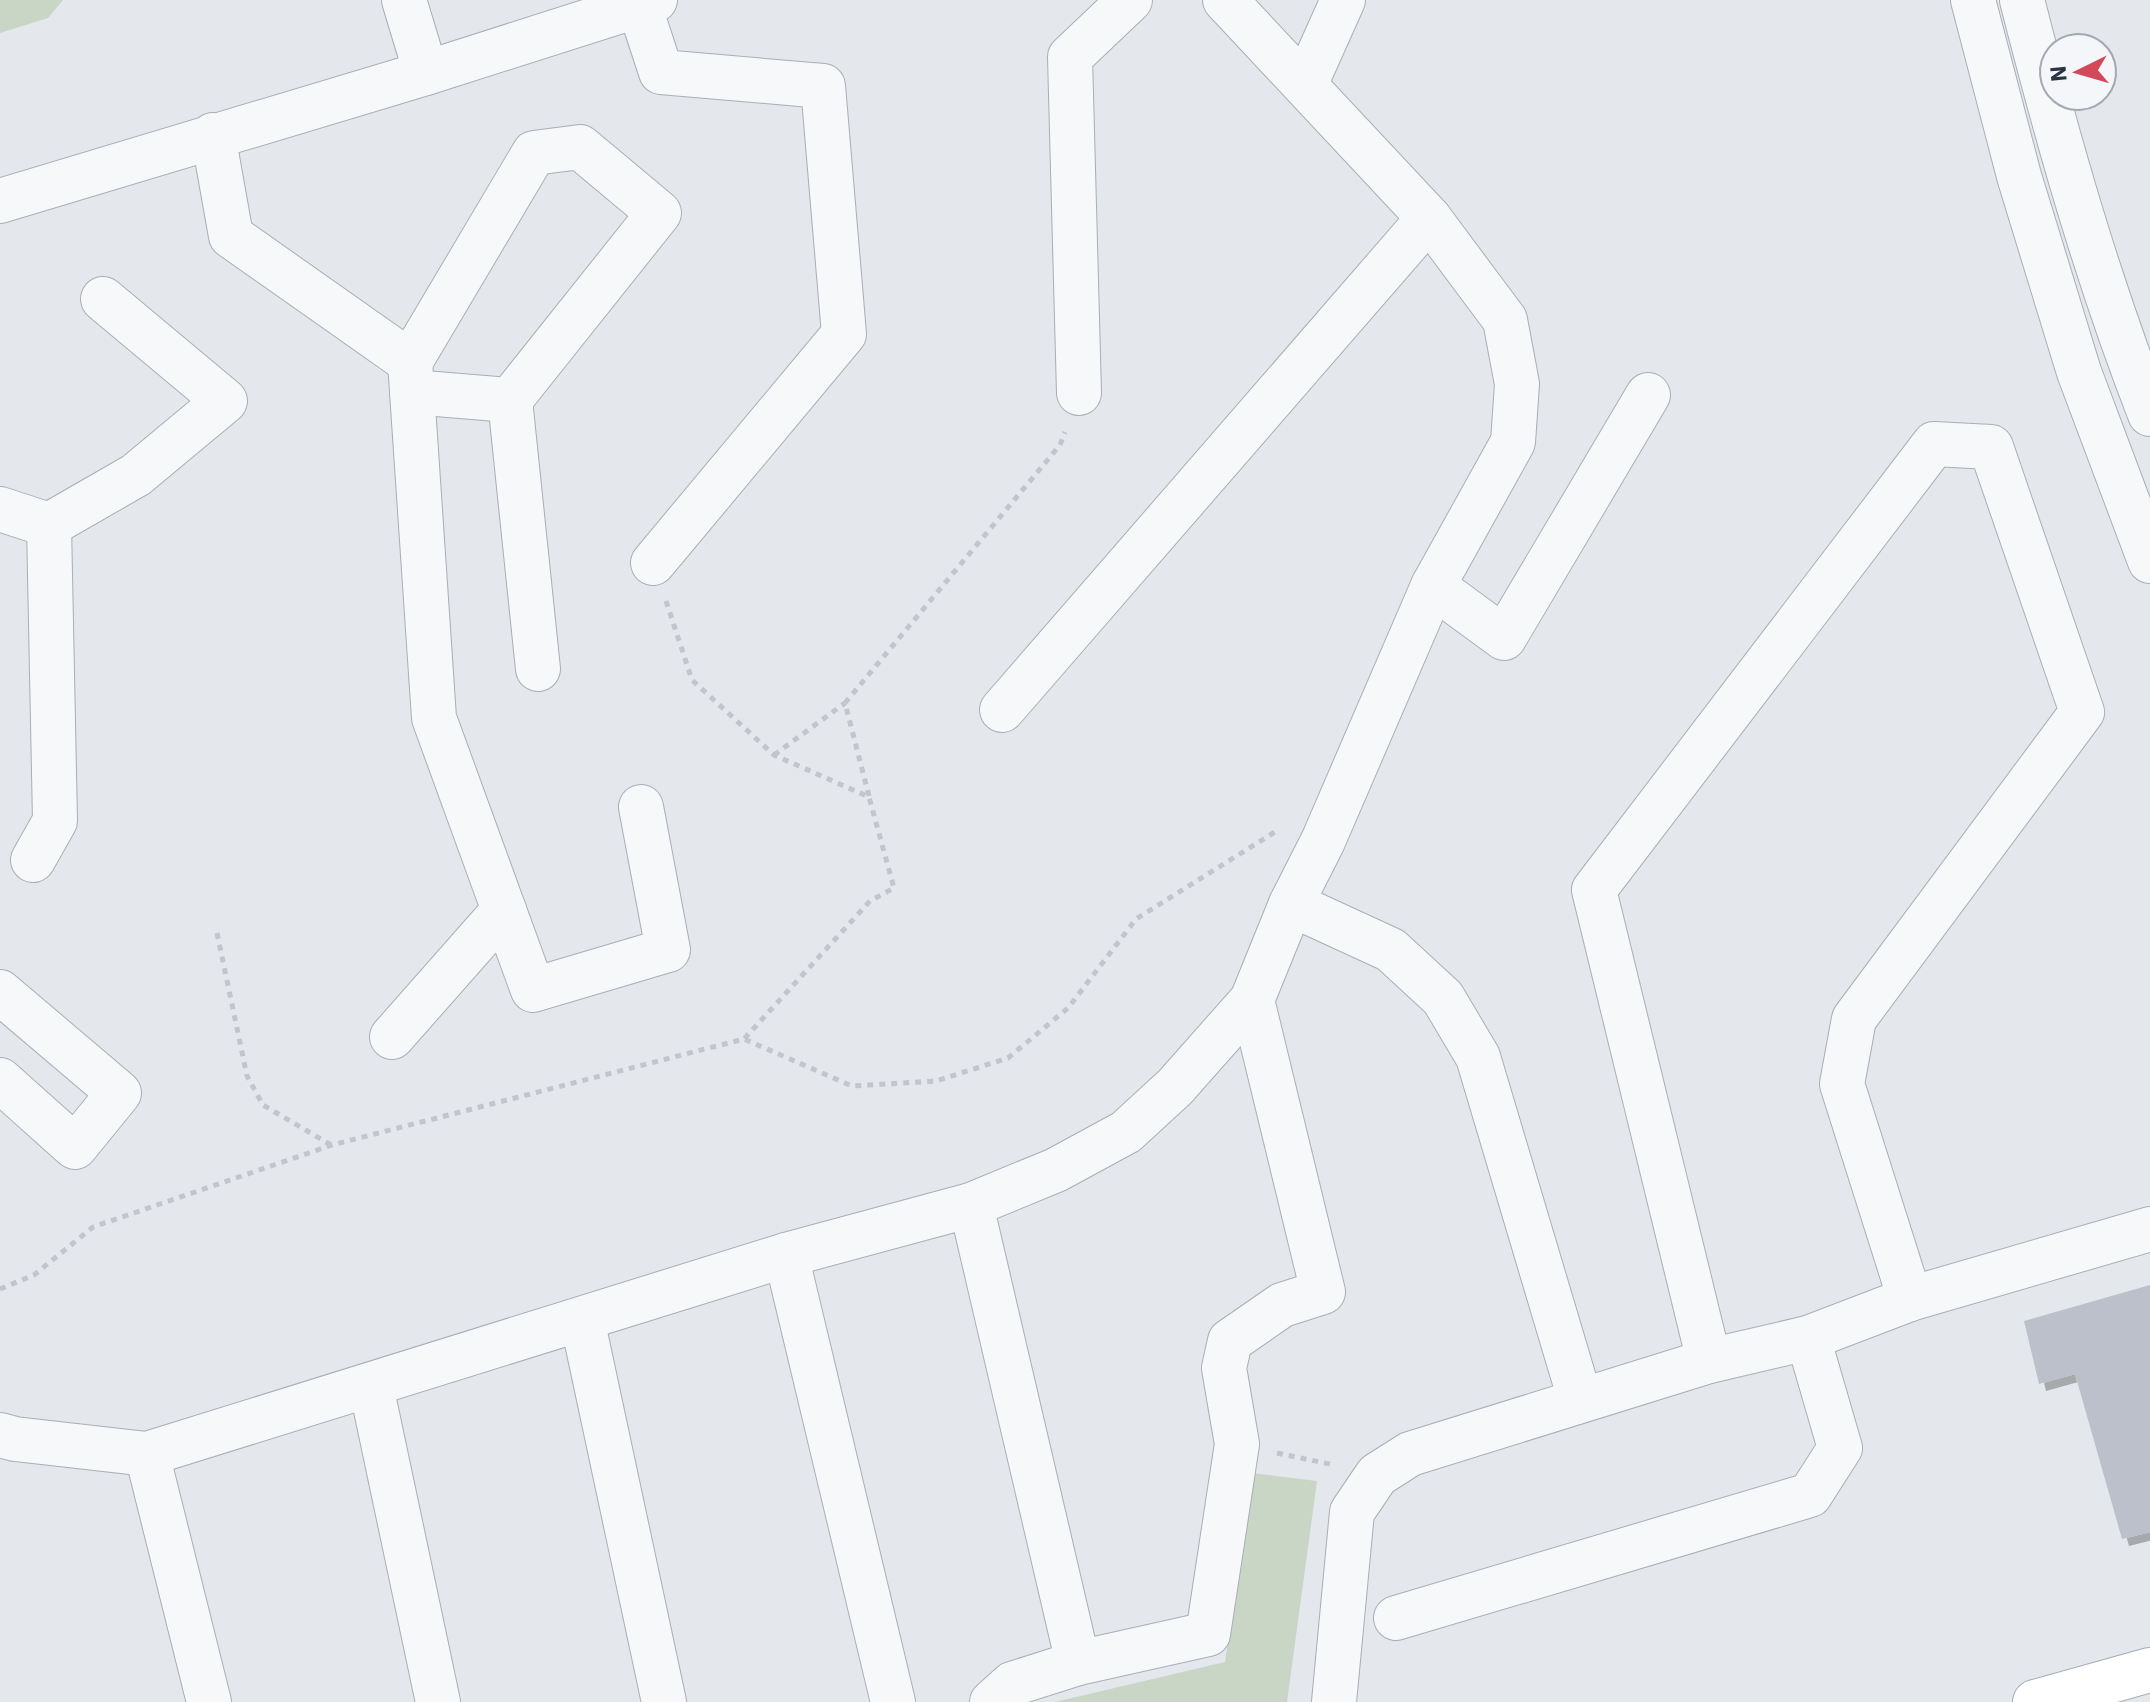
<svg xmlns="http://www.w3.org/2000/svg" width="2150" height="1702" font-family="'IBM Plex Sans',sans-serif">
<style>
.green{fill:#c9d6c5}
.building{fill:#bbc0ca;filter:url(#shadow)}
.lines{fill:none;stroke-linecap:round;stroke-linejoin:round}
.minor-casing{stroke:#a9aeb7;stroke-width:46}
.major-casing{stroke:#a3abb8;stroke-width:46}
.path{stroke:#c2c5cb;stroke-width:5;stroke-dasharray:6 6;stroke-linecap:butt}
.minor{stroke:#f7f8fa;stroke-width:44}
.major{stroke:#fff;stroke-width:44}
</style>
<defs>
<filter id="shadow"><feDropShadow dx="7" dy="7" stdDeviation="0" flood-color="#0004"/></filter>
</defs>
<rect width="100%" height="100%" fill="#e4e7ec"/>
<g class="green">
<polygon points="0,0 63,0 48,18 0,33"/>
<polygon points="1253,1473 1317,1481 1287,1702 1055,1702 1225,1662"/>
</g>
<polygon class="building" points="2150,1285 2150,1532 2122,1539 2075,1374 2039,1384 2024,1321"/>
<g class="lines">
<g class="minor-casing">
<g id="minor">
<polyline points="404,0 426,73"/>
<polyline points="1973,0 2019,176 2079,372 2150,561"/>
<path d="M2022,0C2058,141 2097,278 2150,414"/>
<polyline points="639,5 661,72 823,86 844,334 653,563"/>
<polyline points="1305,85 1343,0"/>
<polyline points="213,135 231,236 410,362 434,718 533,990 668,950 641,807"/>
<polyline points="0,201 426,73 655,0"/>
<polyline points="410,362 534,153 580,147 659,213 510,400 412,392"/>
<polyline points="1079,393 1070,57 1130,0"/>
<polyline points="510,400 538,669"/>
<polyline points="0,509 49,525 136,475 225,401 103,299"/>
<polyline points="1433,586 1504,638 1648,395"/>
<polyline points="1002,710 1429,218"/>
<polyline points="33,860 55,821 49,525"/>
<polyline points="1291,904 1391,950 1443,998 1478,1057 1580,1399"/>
<polyline points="0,992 119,1093 75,1147 0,1080"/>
<polyline points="392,1037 504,910"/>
<polyline points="971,1205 1078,1663 1012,1684 992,1702"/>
<polyline points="786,1255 893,1702"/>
<polyline points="582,1319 664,1702"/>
<polyline points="1709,1361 1594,890 1934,444 1991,447 2082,712 1854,1019 1842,1084 1910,1299"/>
<polyline points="371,1386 438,1702"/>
<polyline points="0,1435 15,1439 147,1454 786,1255 971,1205 1056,1170 1126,1132 1175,1087 1252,1000 1291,904 1323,841 1433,586 1513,442 1517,384 1505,320 1429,218 1225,0"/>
<polyline points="147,1454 209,1702"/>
<polyline points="1396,1618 1810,1495 1840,1448 1808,1338"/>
<polyline points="1078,1663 1208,1634 1237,1444 1224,1368 1230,1341 1282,1305 1323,1292 1252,1000"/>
<polyline points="1334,1702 1352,1512 1377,1475 1410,1454 1709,1361 1808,1338 1910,1299 2150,1229"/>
</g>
</g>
<g class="major-casing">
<polyline id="major" points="2035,1702 2150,1670"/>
</g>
<g class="path">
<polyline points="666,601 692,680 774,755 869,797 894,888 870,901 744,1039"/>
<polyline points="774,755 845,703"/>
<polyline points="869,796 845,703 1060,445 1065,432"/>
<polyline points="217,933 247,1076 263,1105 331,1145"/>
<polyline points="0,1289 34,1275 93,1227 332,1145 744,1039 852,1086 936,1081 1008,1058 1068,1008 1136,919 1278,830"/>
<polyline points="1277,1453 1334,1465"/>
</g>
<use href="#minor" class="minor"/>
<use href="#major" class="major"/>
</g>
<g transform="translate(2078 72) rotate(265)"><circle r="38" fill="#f4f6f9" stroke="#a4a8b1" stroke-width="2"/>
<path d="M0-6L14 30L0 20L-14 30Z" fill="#d1495b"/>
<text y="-12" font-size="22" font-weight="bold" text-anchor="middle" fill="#2b3445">N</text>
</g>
</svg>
